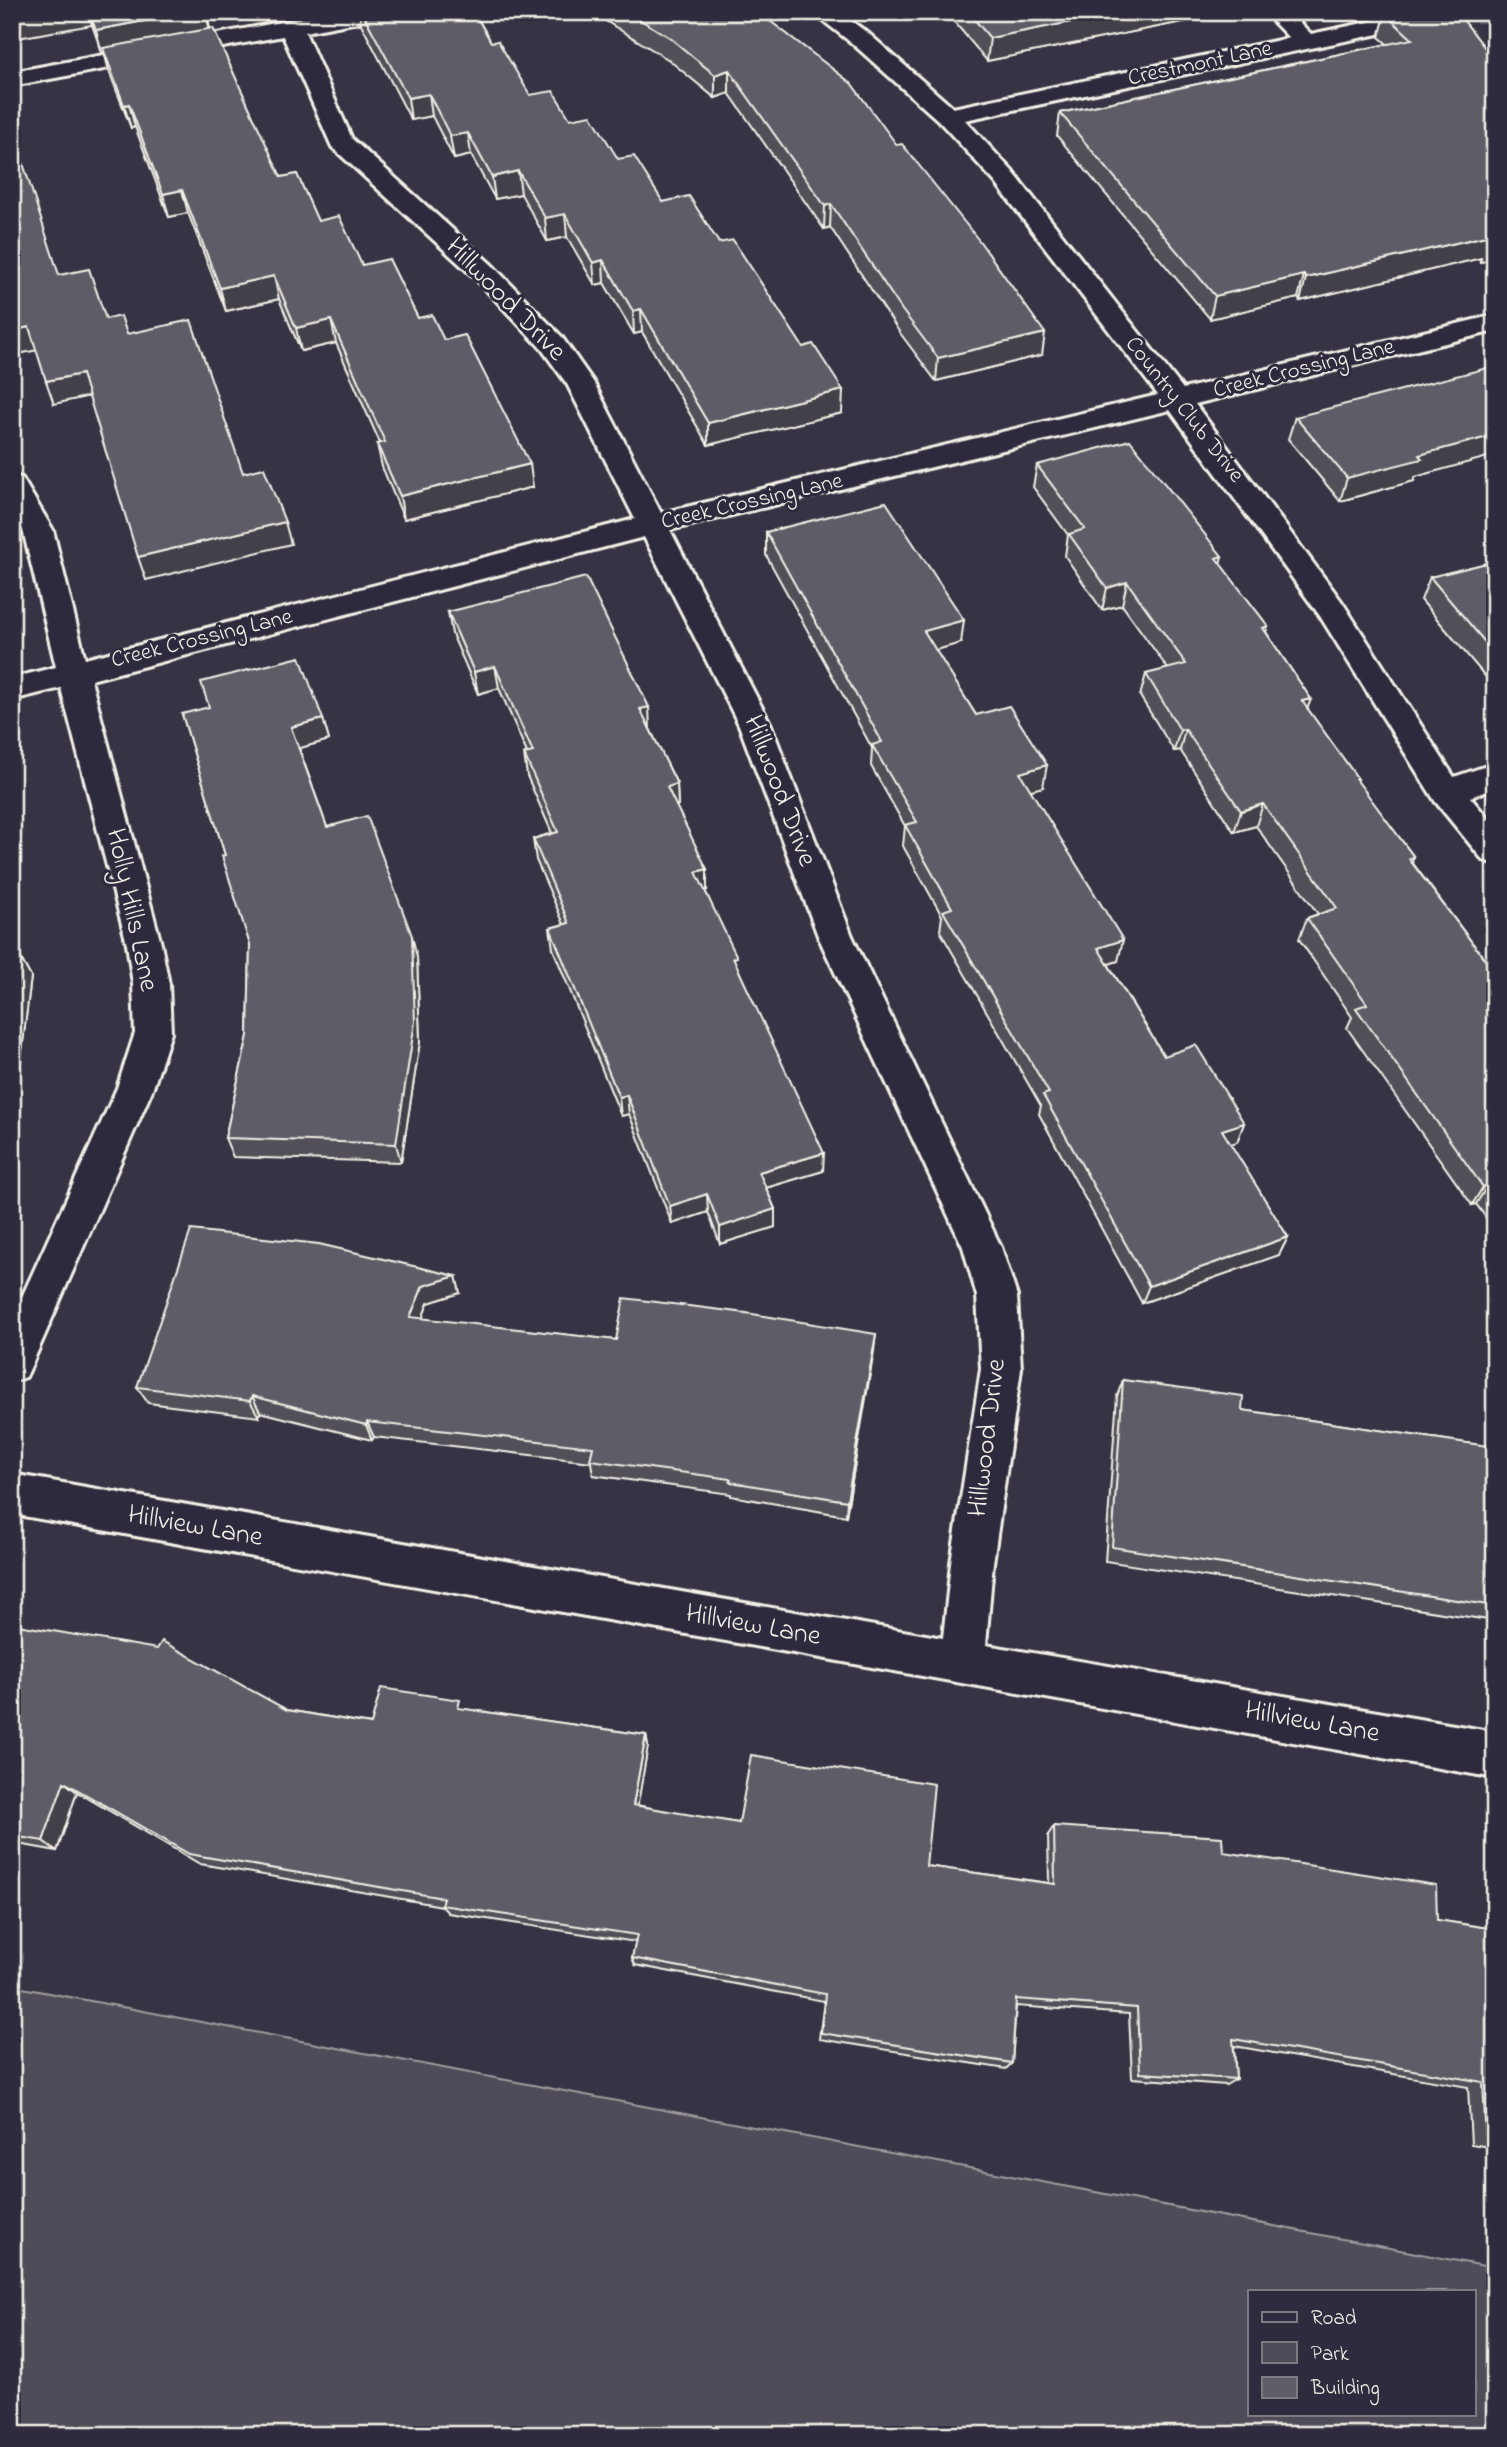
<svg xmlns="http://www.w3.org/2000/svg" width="1507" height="2447" font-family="'Indie Flower',sans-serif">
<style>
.green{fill:#504b59;stroke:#a29ea0;stroke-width:2;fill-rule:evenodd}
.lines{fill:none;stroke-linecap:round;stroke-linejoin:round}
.minor-casing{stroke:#f4f1e8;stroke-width:6}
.minor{fill:#2f2a3d;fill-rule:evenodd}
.wall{fill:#524f59;stroke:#f4f1e8;stroke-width:2}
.shaded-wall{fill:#424048;stroke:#f4f1e8;stroke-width:2}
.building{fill:#5f5c67;stroke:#f4f1e8;stroke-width:2}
.labels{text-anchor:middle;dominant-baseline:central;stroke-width:6;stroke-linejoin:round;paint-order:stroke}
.far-street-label{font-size:23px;fill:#f4f1e8;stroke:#2f2a3d}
.street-label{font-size:28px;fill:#f4f1e8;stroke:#2f2a3d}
</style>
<rect width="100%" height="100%" fill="#373244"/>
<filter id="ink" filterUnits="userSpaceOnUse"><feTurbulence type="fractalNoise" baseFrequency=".0143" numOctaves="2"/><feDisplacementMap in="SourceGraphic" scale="14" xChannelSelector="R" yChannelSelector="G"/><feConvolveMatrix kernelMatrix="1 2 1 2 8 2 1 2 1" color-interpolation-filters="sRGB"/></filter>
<g filter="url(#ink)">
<path class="green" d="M12,1986L1495,2268V2435H12ZM1250,2291H1474V2414H1250Z"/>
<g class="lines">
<g class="minor-casing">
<polygon id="minor" points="335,12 385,12 382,17 374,19 305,32 352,139 492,265 561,336 594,383 661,513 1158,395 995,182 939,121 853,44 812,12 839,12 869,34 953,108 1289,38 1264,12 1289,12 1311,34 1416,12 1462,12 1459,17 1451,19 965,120 1013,172 1183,389 1495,315 1495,331 1195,404 1342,602 1454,777 1495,763 1495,788 1470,797 1495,827 1495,864 1483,860 1435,801 1320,616 1170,410 670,530 771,725 852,936 1001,1247 1017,1296 1021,1369 993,1563 986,1645 1495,1732 1495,1778 12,1514 12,1474 943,1638 951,1563 981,1369 977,1296 963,1247 818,936 739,725 644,537 91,680 161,944 169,984 171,1033 153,1088 32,1364 26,1377 12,1382 12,1319 117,1088 135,1033 133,984 127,944 61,688 12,700 12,678 56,667 23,530 12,511 12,476 22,478 53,530 85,659 635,519 567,384 541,348 474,277 332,147 283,36 12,86 12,72"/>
</g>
<use href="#minor" class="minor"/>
</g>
<g class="wall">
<polygon points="12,12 206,12 210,28 281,177 318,221 362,265 418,318 444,340 533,487 404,519 382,467 377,444 380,443 336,343 301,351 279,299 226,311 188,213 169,217 135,127 131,128 109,71 104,52 102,53 92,25"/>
<polygon points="359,12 474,12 491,42 530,95 570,119 618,159 663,202 719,243 842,413 708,445 642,332 634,334 604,283 595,285 567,237 547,241 521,194 495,199 471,155 454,159 432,116 411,120 361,24"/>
<polygon points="591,12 758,12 1042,355 936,381 900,333 830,227 824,229 729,93 715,98 669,60"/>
<polygon points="946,12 1204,12 1203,18 987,61"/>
<polygon points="1353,12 1457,12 1495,61 1495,259 1480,262 1481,258 1300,301 1298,298 1210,319 1057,136 1060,113 1387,44 1379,37 1385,16 1362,21"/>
<polygon points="1295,417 1415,477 1414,481 1340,501 1288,439"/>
<polygon points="1037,465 1222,556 1220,564 1268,626 1266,632 1311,699 1307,708 1358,779 1357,781 1414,857 1412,862 1495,973 1495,1230 1476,1204 1472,1205 1347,1028 1352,1017 1299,939 1307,918 1318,914 1256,826 1234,832 1180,750 1174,751 1140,696 1146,674 1168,669 1122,605 1102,610 1065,556 1068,535 1033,487"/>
<polygon points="766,532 961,643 935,650 976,715 1043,787 1030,790 1118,961 1108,964 1164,1056 1244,1123 1237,1142 1230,1144 1288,1237 1279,1255 1142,1303 1039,1114 1041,1106 940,931 942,916 903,846 905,826 871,766 872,748 766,555"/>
<polygon points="1495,561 1495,688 1421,600 1430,577"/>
<polygon points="448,612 650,729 677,784 678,805 676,806 707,890 705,890 823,1171 766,1188 775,1209 775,1227 720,1244 708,1212 672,1224 629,1114 621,1116 553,949 550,928 564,924 536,860 533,839 552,833 527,776 524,754 527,753 499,688 478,694 452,634"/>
<polygon points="182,714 323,719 329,740 299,748 327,827 417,957 420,1042 401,1162 233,1157 225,1138 248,1036 250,945 225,855"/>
<polygon points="12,957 20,957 31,977 21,1059 12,1060"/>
<polygon points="456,1276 460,1293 428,1303 422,1319 616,1340 876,1334 846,1516 731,1496 731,1494 593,1475 591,1462 374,1437 372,1440 260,1412 259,1417 148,1403 137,1387"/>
<polygon points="1123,1380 1242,1410 1495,1447 1495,1621 1105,1561 1117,1396"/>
<polygon points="12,1624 287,1710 371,1724 464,1709 646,1735 648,1746 637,1805 926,1866 1049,1883 1048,1835 1054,1826 1223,1852 1437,1920 1495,1929 1495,2148 1471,2144 1468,2087 1234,2046 1236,2079 1226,2085 1132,2078 1129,2014 1016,2006 1012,2063 1006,2069 819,2039 824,2001 635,1965 632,1958 636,1942 448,1913 442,1906 200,1864 77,1792 57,1851 12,1843"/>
</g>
<g class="shaded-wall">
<polygon points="30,12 88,12 92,25 12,39 12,15"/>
<polygon points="192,12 206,12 210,32 102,53 96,30"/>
<polygon points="1121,12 1204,12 1203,18 987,61 990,38"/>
<polygon points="1364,12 1402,12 1385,14 1385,16 1362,21"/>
<polygon points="729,70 729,93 715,98 715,75"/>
<polygon points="429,94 432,116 411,120 408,98"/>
<polygon points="129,104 135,127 131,128 124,105"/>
<polygon points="468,133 471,155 454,159 450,136"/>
<polygon points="518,171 521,194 495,199 492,177"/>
<polygon points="182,190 188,213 169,217 163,194"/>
<polygon points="831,204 830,227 824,229 825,206"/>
<polygon points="565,214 567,237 547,241 545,218"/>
<polygon points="1494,234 1495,259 1480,262 1481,258 1300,301 1306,278"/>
<polygon points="603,260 604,283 595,285 593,263"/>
<polygon points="1304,275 1298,298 1210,319 1215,296"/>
<polygon points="274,276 279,299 226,311 220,288"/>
<polygon points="641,309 642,332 634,334 633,311"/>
<polygon points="331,320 336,343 301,351 296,328"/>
<polygon points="29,327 38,350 18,354 12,339 12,331"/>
<polygon points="1045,333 1042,355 936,381 938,358"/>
<polygon points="82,374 90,396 54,404 46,381"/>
<polygon points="843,390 842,413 708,445 708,423"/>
<polygon points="1495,435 1495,455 1415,477 1414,481 1340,501 1347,478 1419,455"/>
<polygon points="530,464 533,487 404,519 400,496"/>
<polygon points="285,522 291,544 146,580 138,557"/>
<polygon points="1127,582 1122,605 1102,610 1107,588"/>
<polygon points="964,620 961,643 922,654 924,631"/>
<polygon points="495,666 499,688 478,694 474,672"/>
<polygon points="1311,699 1303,720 1302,701"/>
<polygon points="649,707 650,729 640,709"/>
<polygon points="323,719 329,740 297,749 291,727"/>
<polygon points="1185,729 1180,750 1174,751 1180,730"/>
<polygon points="1047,765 1043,787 1016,794 1020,773"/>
<polygon points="677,784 678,805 668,808 667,787"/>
<polygon points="1263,804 1256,826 1234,832 1241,811"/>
<polygon points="707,869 707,890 697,893 696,872"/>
<polygon points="412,936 417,957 420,1042 401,1162 396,1144"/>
<polygon points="1123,940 1118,961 1093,969 1098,948"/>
<polygon points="20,957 31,977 21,1059 12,1043 12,1022"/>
<polygon points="627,1095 629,1114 621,1116 619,1097"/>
<polygon points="1244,1123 1237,1142 1215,1149 1222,1130"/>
<polygon points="824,1153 823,1171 759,1190 759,1172"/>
<polygon points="1488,1185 1476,1204 1472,1205 1483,1187"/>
<polygon points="707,1194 708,1212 672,1224 670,1206"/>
<polygon points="775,1209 775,1227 720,1244 720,1227"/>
<polygon points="1288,1237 1279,1255 1142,1303 1149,1286"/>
<polygon points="456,1276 460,1293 428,1303 416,1334 410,1317 423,1286"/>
<polygon points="876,1334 874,1351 846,1516 847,1501"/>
<polygon points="252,1396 260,1412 259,1417 250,1401"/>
<polygon points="367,1422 374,1437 372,1440 366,1425"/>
<polygon points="646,1735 648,1746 636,1815 633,1805"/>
<polygon points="64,1782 77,1792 57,1851 43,1841"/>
</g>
<g class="building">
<polygon points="12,12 30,12 12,15"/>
<polygon points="89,12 192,12 96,30"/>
<polygon points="362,12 474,12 491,42 498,41 530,95 553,91 570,119 591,115 618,159 634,156 663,202 689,196 719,243 733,240 803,347 813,344 843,390 708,423 641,309 633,311 603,260 593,263 565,214 545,218 518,171 492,177 468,133 450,136 429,94 408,98"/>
<polygon points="627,12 758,12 761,14 851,83 897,145 902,144 981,243 1045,333 938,358 902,310 831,204 825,206 729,70 715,75 669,37"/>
<polygon points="968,12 1121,12 990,38"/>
<polygon points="1393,12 1457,12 1495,61 1495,238 1488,239 1494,234 1306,278 1304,275 1215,296 1060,113 1412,39 1385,14"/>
<polygon points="213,28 281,177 297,174 318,221 339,216 362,265 389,259 418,318 432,315 444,340 465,335 530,464 400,496 377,444 385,442 331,320 296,328 274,276 220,288 182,190 163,194 129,104 124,105 103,48"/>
<polygon points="12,129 59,275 89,269 106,319 121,316 127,334 191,320 243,473 264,468 285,522 138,557 82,374 46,381 29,327 12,331"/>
<polygon points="1495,366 1495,435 1419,455 1422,459 1347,478 1295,417"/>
<polygon points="1130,440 1222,556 1216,558 1268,626 1263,628 1311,699 1302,701 1358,779 1356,779 1414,857 1409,859 1495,973 1495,1195 1488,1185 1483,1187 1356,1008 1367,1004 1307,918 1337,908 1263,804 1241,811 1185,729 1180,730 1146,674 1186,664 1127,582 1107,588 1069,534 1085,529 1037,465"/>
<polygon points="886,502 964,620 924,631 976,715 1009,706 1047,765 1020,773 1123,940 1098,948 1164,1056 1196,1045 1244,1123 1222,1130 1288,1237 1149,1286 1043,1095 1049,1093 943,911 952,908 905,825 917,822 872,745 882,742 766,532"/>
<polygon points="1495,561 1495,654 1430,577"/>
<polygon points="586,577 649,707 640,709 677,784 667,787 707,869 696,872 737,957 733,958 824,1153 759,1172 775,1209 720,1227 707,1194 670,1206 627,1095 619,1097 550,928 569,923 533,839 558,832 524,754 533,752 495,666 474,672 448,612"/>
<polygon points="300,657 323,719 291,727 327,827 367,816 412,936 415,1022 396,1144 225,1138 248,1036 250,945 222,856 225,855 182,714 209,707 201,682"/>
<polygon points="12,957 20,957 12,1022"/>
<polygon points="191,1230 319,1244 456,1276 423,1286 410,1317 616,1340 624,1298 746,1313 876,1334 847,1501 730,1482 731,1479 590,1460 593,1447 367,1422 366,1425 252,1396 250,1401 137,1387"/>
<polygon points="1123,1380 1243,1396 1242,1410 1495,1447 1495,1606 1112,1547"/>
<polygon points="12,1624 157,1649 162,1641 287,1710 371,1724 381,1688 460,1700 458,1708 646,1735 633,1805 739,1823 751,1755 934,1784 926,1866 1055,1884 1054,1826 1222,1837 1223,1852 1436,1885 1437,1920 1495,1929 1495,2142 1486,2140 1483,2082 1233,2039 1236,2079 1140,2073 1137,2008 1016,1999 1012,2063 821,2033 825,1994 632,1958 637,1935 441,1905 443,1898 189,1854 64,1782 43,1841 12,1836"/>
</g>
</g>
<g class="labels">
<g class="far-street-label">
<text transform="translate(1200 64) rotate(-12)">Crestmont Lane</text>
<text transform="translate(1304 369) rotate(-14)">Creek Crossing Lane</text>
<text transform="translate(1184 410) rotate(52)">Country Club Drive</text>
<text transform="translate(752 502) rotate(-13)">Creek Crossing Lane</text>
<text transform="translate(202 639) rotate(-14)">Creek Crossing Lane</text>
</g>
<g class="street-label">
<text transform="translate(505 300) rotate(46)">Hillwood Drive</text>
<text transform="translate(779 791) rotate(69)">Hillwood Drive</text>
<text transform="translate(131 910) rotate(78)">Holly Hills Lane</text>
<text transform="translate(988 1438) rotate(-83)">Hillwood Drive</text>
<text transform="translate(195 1527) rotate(10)">Hillview Lane</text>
<text transform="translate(753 1626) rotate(10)">Hillview Lane</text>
<text transform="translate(1312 1723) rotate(10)">Hillview Lane</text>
</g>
</g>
<rect width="1507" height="2447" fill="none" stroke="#2f2a3d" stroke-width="42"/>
<rect x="21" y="21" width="1465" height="2405" fill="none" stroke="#f4f1e8" stroke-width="2.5" filter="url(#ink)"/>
<rect x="1248" y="2290" width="228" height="126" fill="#2f2a3d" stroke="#7e7a81" stroke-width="2"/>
<rect x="1262" y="2312" width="35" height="10" fill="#2f2a3d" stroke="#7e7a81" stroke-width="2"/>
<text x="1311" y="2324" font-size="21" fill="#f4f1e8">Road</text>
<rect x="1262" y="2342" width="35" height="21" fill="#504b59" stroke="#7e7a81" stroke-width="2"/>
<text x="1311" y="2360" font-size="21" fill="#f4f1e8">Park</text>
<rect x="1262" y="2377" width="35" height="21" fill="#5f5c67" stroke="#7e7a81" stroke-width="2"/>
<text x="1311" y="2394" font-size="21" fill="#f4f1e8">Building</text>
</svg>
